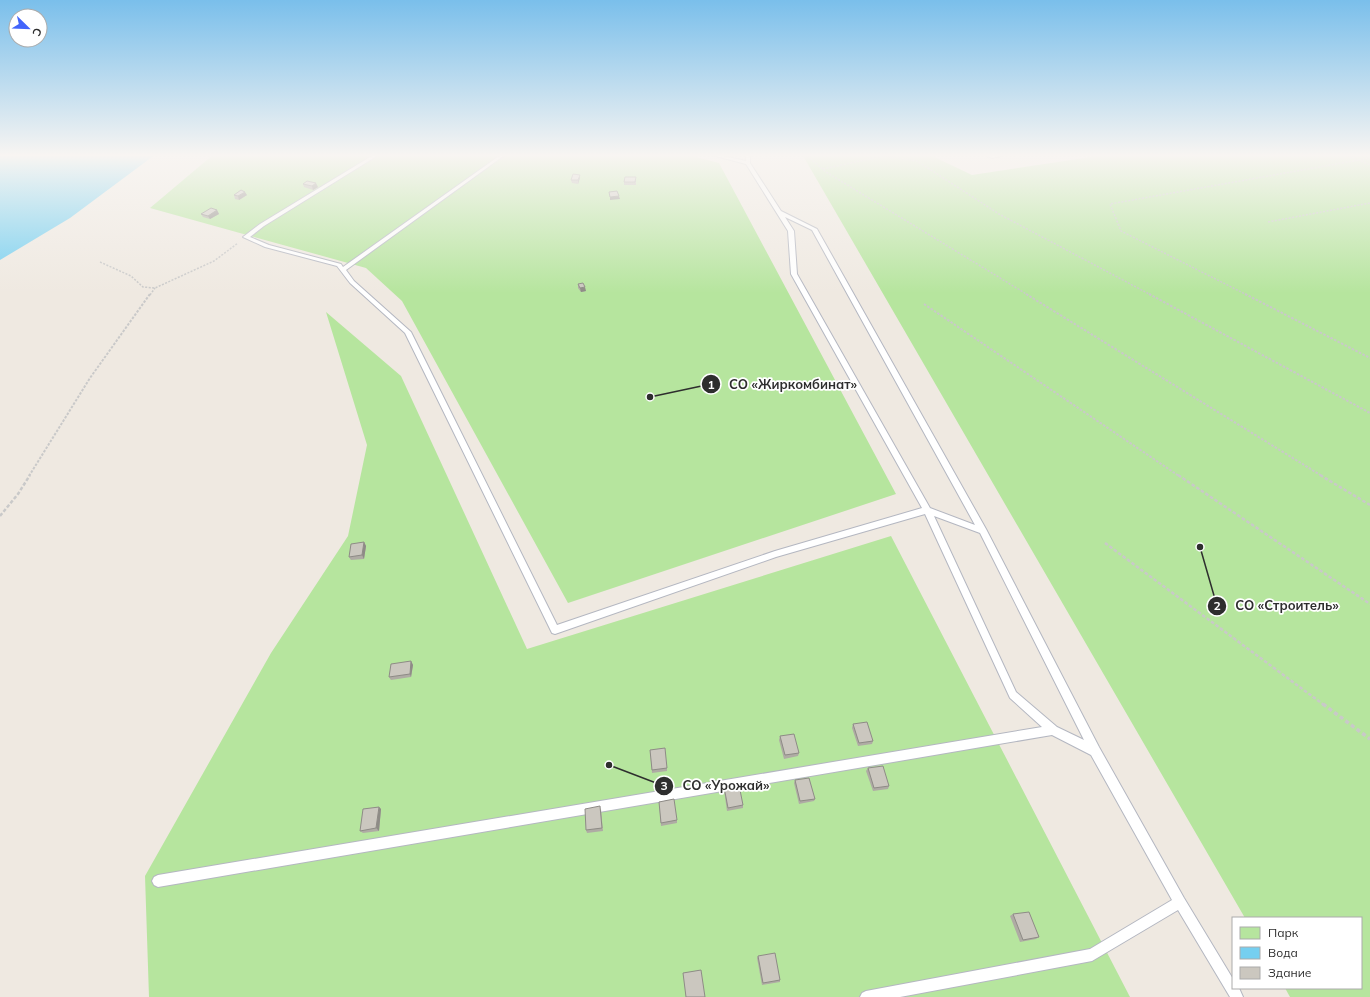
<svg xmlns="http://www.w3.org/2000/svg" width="1370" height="997" font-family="Mulish,sans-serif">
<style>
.green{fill:#b6e59e}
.water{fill:#75cff0}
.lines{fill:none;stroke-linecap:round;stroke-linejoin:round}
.lane-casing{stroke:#b4b7c1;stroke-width:2}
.path-far3{stroke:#c9c9c9;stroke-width:1.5;stroke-dasharray:2 1.5;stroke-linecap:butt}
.path-far2{stroke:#c9c9c9;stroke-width:2;stroke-dasharray:2.5 1.5;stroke-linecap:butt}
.path-far1{stroke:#c9c9c9;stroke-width:2.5;stroke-dasharray:3.5 2;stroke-linecap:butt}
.path{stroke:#c9c9c9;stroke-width:3.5;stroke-dasharray:4 3;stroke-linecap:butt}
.lane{fill:#fff;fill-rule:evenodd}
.wall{fill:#afaba4}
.shaded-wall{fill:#8e8b86}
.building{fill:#cbc7bf;stroke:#8e8b86}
.leader{fill:none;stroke:#2e2e2e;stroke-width:1.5}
.callout-dot{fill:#2e2e2e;stroke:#fff;stroke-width:1.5}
.mark-label{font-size:12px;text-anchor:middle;font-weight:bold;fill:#fff}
.callout-label{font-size:13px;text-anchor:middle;font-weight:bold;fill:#2e2e2e;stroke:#fff;stroke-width:3.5;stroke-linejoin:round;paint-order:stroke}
</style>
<rect width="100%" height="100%" fill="#efe9e1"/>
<g class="green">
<polygon points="214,154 684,154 719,163 896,494 568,603 402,301 366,268 150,208"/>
<polygon points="802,154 928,154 972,175 1111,154 1370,154 1370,997 1290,997 1285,988 1361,988 1361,918 1245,918"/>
<polygon points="326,312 401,376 527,649 891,536 1130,997 149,997 145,876 271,653 348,536 367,445"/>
</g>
<polygon class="water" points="0,154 156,154 70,218 0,260"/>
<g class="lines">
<g class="lane-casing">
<g id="lane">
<path d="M375,154H380L264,226L250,237L269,245L341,264L343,267L502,154H506L346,270L354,281L411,332L557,625L775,551L922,508L791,274L788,231L746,164L708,154H714L746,161V154H750V163L781,211L817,229L986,529L1099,747L1184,898L1233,979V988H1239L1243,997H1230L1178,910L1092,961L900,997H860L862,993L866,991L1090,949L1172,900L1091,755L1052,735L158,887L154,885L152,881L154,877L158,875L1042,727L1010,698L925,514L776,557L555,634L552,633L405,333L350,283L337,266L265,247L243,237L260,224ZM785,217L812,230L975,525L930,508L797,274L794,231ZM934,516L980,533L1084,740L1057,727L1016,692Z"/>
<path d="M983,154C987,153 989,155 993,155C999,156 1005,153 1010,154L992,158Z"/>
</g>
</g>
<g class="path-far3">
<polyline points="805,154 826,172 1028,295"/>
<polyline points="1345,154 1370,165"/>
<polyline points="823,169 883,156 917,161 999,214 1151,295"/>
<polyline points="1268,222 1370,203"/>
<polyline points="100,262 131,276 143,287 155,288 214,261 238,243"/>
<polyline points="150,295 155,288"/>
<polyline points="1247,295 1121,231 1110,204 1370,158"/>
</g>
<g class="path-far2">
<polyline points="1026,294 1322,476"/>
<polyline points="1149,294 1370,413"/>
<polyline points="1245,294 1370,358"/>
<polyline points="924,304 1179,476"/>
<polyline points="29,476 90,378 150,294"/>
</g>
<g class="path-far1">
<polyline points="1178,475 1370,604"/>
<polyline points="1320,475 1370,505"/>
<polyline points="0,516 18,494 30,475"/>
<polyline points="1105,543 1324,705"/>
</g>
<polyline class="path" points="1323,704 1370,739"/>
<use href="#lane" class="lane"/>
</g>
<g class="wall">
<polygon points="580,175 580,178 578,184 572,183 571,180"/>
<polygon points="636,180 636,185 624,185 624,182"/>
<polygon points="303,184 318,187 313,190 304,187"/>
<polygon points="234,195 247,195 239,200 235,199"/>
<polygon points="217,210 219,214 210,219 203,217 201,214"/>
<polygon points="578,284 586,291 581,292 578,288"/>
<polygon points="364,542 366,546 364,559 351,560 349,557"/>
<polygon points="411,661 413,665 411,677 391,680 389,677"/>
<polygon points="853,724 873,741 872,744 858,746 852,728"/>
<polygon points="780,736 799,753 798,756 784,759 779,740"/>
<polygon points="650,750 667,768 667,771 652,773"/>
<polygon points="868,768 889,786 888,789 873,791 866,771"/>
<polygon points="795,780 815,799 814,801 799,804 794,783"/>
<polygon points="724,787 743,805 743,808 727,811 724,790"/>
<polygon points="659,802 677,820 677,823 661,826"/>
<polygon points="379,807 381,809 379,831 363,833 360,831"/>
<polygon points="601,809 603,831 587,833 586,830"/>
<polygon points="1013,914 1039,937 1036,939 1020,942 1010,916"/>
<polygon points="758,956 780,980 780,982 762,985 757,958"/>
</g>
<g class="shaded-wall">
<polygon points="580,175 580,178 578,184 578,180"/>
<polygon points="316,183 318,187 313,190 312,186"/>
<polygon points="245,192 247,195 239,200 238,196"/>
<polygon points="619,196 620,199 610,200 610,197"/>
<polygon points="217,210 219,214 210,219 208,216"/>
<polygon points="585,287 586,291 581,292 580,288"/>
<polygon points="364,542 366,546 364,559 362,555"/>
<polygon points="411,661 413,665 411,677 410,674"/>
<polygon points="379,807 381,809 379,831 376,828"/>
</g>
<g class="building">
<polygon points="573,174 580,175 578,180 571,180"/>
<polygon points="625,177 636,177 635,182 624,182"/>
<polygon points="307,181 316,183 312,186 303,184"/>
<polygon points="241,190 245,192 238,196 234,195"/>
<polygon points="617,191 619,196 610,197 609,192"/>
<polygon points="211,208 217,210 208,216 201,214"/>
<polygon points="583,283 585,287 580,288 578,284"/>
<polygon points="364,542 362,555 349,557 351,544"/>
<polygon points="411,661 410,674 389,677 391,664"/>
<polygon points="867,722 873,741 859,743 853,724"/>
<polygon points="794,734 799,753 785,755 780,736"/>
<polygon points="665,748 667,768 652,770 650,750"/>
<polygon points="883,766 889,786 874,788 868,768"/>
<polygon points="809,778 815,799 800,801 795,780"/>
<polygon points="739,785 743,805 728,808 724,787"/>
<polygon points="674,799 677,820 661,823 659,802"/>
<polygon points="600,806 602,828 586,830 585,809"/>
<polygon points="379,807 376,828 360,831 363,809"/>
<polygon points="1029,912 1039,937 1023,940 1013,914"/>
<polygon points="775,953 780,980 763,983 758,956"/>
<polygon points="701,970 705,997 686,997 683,973"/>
</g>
<linearGradient id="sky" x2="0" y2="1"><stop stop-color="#7abfeb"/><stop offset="0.53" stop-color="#f8f5f2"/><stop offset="1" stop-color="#f8f5f2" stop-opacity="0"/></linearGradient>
<rect width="1370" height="293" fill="url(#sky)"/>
<path class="leader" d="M650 397L711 384M1200 547L1217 606M609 765L664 786"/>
<g class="callout-dot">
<circle cx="650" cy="397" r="4"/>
<circle cx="1200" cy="547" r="4"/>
<circle cx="609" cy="765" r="4"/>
<circle cx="711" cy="384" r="10"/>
<circle cx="1217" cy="606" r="10"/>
<circle cx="664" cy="786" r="10"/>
</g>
<g class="mark-label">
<text x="711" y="389">1</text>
<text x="1217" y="610">2</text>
<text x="664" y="790">3</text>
</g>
<g class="callout-label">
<text x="793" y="389">СО «Жиркомбинат»</text>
<text x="1287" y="610">СО «Строитель»</text>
<text x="726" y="790">СО «Урожай»</text>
</g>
<rect x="1232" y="917" width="130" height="72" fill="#ffffff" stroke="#ababab"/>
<rect x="1240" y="927" width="20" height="12" fill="#b6e59e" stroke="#ababab"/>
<text x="1268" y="937" font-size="12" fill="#2e2e2e">Парк</text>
<rect x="1240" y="947" width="20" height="12" fill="#75cff0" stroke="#ababab"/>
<text x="1268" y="957" font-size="12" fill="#2e2e2e">Вода</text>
<rect x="1240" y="967" width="20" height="12" fill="#cbc7bf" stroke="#ababab"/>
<text x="1268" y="977" font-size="12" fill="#2e2e2e">Здание</text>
<g transform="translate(28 28) rotate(113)"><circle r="19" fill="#ffffff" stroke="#ababab"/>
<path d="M0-3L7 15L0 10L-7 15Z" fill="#4264fb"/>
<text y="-6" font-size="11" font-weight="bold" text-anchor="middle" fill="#2e2e2e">С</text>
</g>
</svg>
